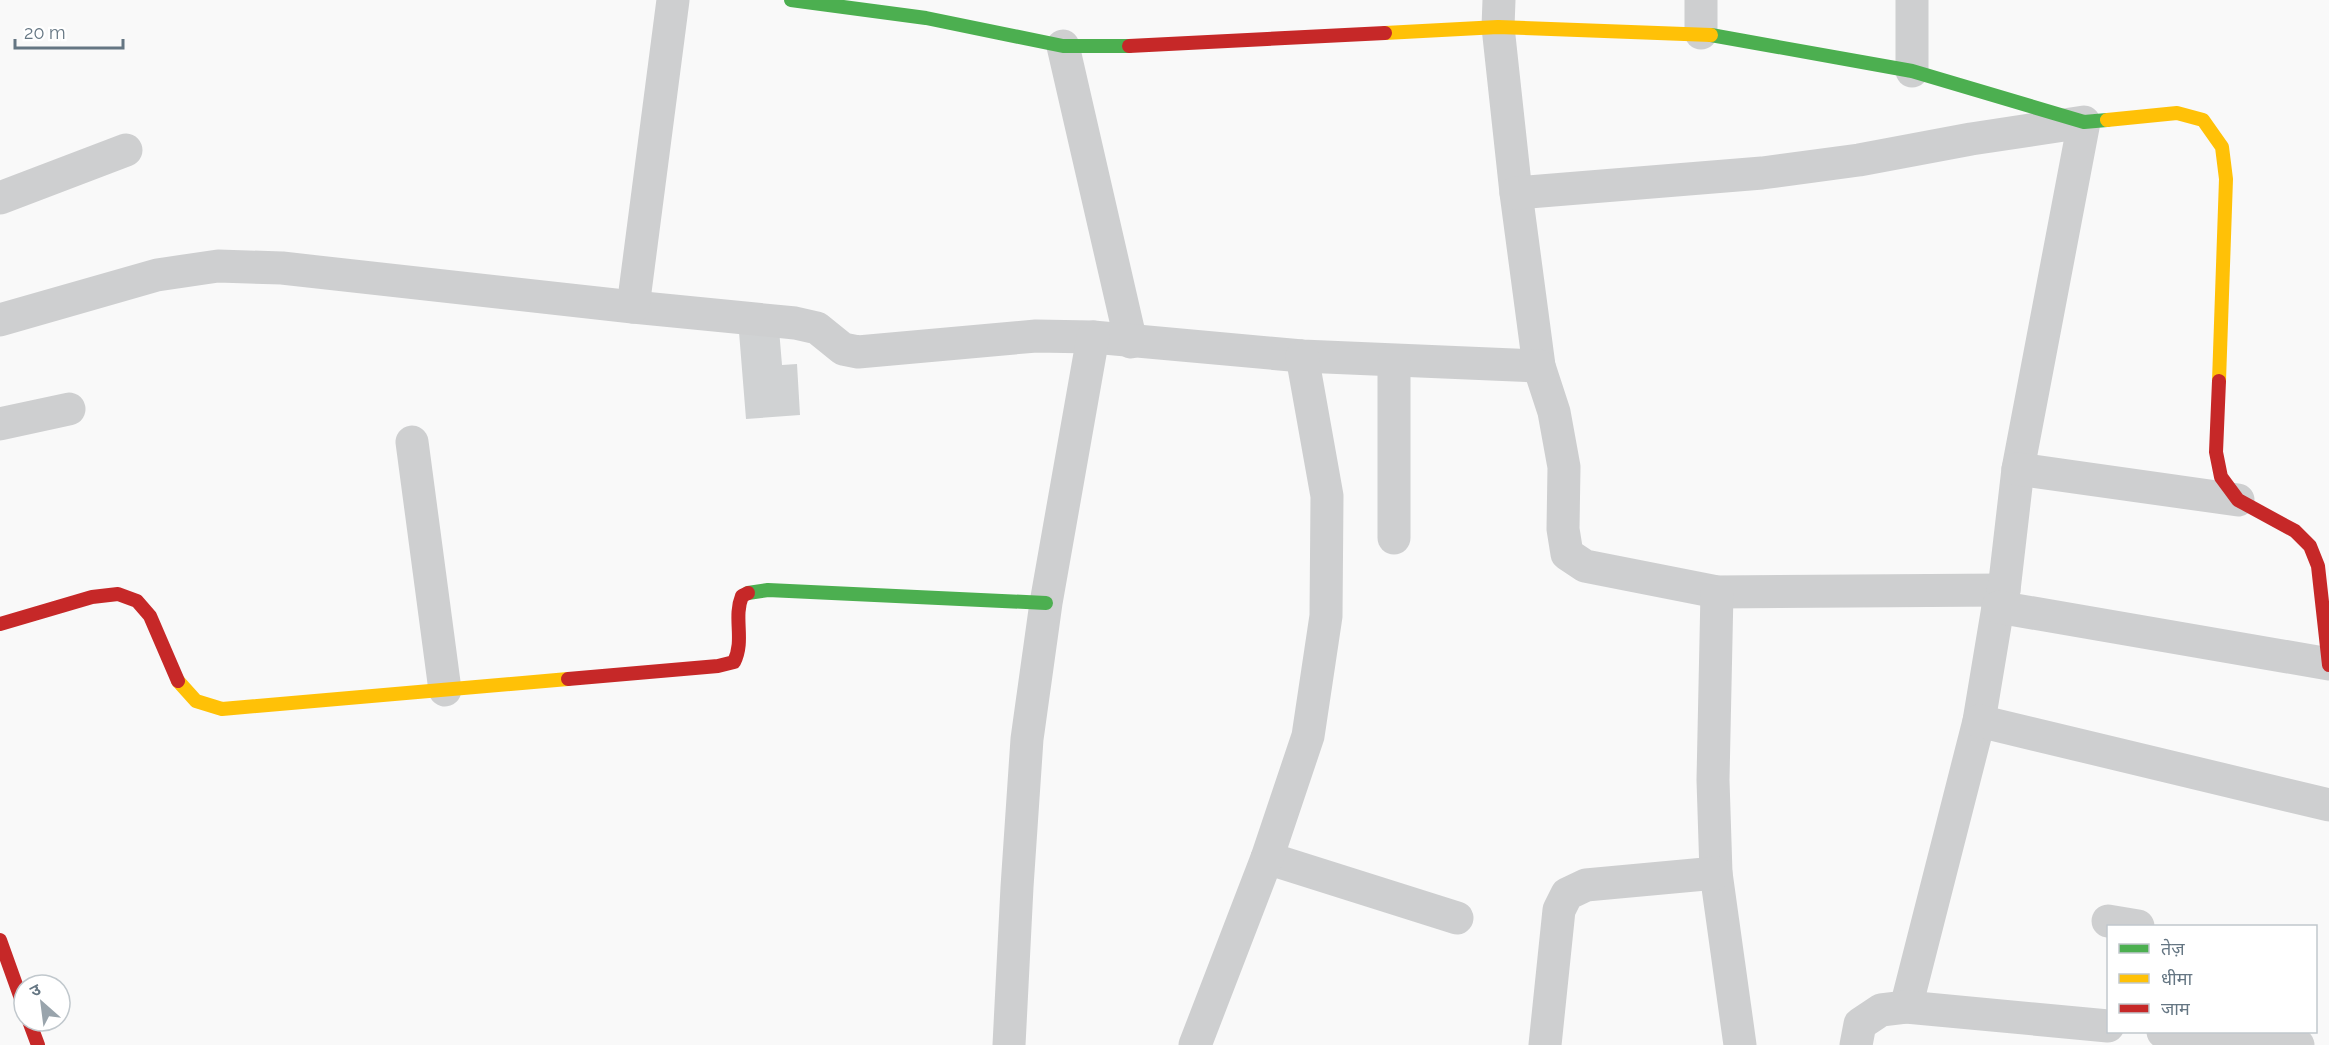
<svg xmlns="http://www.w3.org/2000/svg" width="2329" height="1045" font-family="Raleway,'Noto Sans Devanagari',sans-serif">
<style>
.building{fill:#d0d2d3}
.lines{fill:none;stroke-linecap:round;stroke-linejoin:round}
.street{stroke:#cecfd0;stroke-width:33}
.fast{stroke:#4caf50;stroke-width:14}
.slow{stroke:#ffc107;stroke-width:14}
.jam{stroke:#c62828;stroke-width:14}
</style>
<rect width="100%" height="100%" fill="#f9f9f9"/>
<polygon class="building" points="779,329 782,365 797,364 800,415 746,419 739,332"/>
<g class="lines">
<g class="street">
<polyline points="1499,0 1498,27 1516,193 1539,366 1554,412 1564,467 1563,529 1567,554 1585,566 1717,592 2004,590"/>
<polyline points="1912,0 1912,71"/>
<polyline points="1701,33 1701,0"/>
<polyline points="1063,46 1131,342"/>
<polyline points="1516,193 1762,173 1859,160 1971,139 2084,122 2018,469 2004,590 1998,607 1979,721 1906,1007"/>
<polyline points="0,198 126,150"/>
<polyline points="633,307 795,323 817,328 843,349 858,352 1036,336 1093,337 1302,356 1539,366"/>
<polyline points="0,320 157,275 218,266 282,268 633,307 673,0"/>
<polyline points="1394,361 1394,538"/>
<polyline points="0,424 69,409"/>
<polyline points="412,442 445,690"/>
<polyline points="2018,469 2238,500"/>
<polyline points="1717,592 1713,780 1716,873 1740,1045"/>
<polyline points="1998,607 2329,664"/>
<polyline points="1979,721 2329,805"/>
<polyline points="1267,858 1457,918"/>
<polyline points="2108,921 2138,926"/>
<polyline points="2163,1032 2298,1045"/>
<polyline points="1009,1045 1017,887 1027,739 1046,603 1093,337"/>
<polyline points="1195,1045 1267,858 1308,736 1326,616 1327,496 1302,356"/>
<polyline points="1545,1045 1559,910 1567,894 1586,885 1716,873"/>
<polyline points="1856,1045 1860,1024 1881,1010 1906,1007 2108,1026"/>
</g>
<g class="fast">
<polyline points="791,0 926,18 1063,46 1129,46"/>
<polyline points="1711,35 1912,71 2084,122 2107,120"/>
<polyline points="748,593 768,590 1046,603"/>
</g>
<g class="slow">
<polyline points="1385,33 1498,27 1711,35"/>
<polyline points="2107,120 2177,113 2203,120 2222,147 2226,179 2219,381"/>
<polyline points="178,681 196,701 222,709 568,679"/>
</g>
<g class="jam">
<polyline points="1129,46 1385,33"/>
<polyline points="2219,381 2216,452 2221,477 2238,500 2295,531 2310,546 2318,566 2329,665"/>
<polyline points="0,624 92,597 118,594 137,601 150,616 178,681"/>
<path d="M568,679L718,666L734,662C745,640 733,618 742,596L748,593"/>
<polyline points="0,940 24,1007"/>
<polyline points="29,1021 38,1045"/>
</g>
</g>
<rect x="2107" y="925" width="210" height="108" fill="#ffffff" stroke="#c1c8cd" stroke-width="1.5"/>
<rect x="2119" y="944" width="30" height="9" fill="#4caf50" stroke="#c1c8cd" stroke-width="1.5"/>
<text x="2161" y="955" font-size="18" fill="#657683">तेज़</text>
<rect x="2119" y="974" width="30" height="9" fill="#ffc107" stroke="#c1c8cd" stroke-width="1.5"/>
<text x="2161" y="985" font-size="18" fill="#657683">धीमा</text>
<rect x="2119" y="1004" width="30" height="9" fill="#c62828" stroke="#c1c8cd" stroke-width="1.5"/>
<text x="2161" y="1015" font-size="18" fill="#657683">जाम</text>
<g transform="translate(42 1003) rotate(332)"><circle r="28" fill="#ffffff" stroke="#c1c8cd" stroke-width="1.5"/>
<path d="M0-4.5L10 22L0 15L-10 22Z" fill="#99a4ac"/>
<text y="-9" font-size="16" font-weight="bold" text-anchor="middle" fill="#657683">उ</text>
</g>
<path d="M15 39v9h108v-9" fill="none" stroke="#657683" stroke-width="3"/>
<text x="24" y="39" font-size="18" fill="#657683" stroke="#ffffff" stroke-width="4.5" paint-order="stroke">20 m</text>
</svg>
